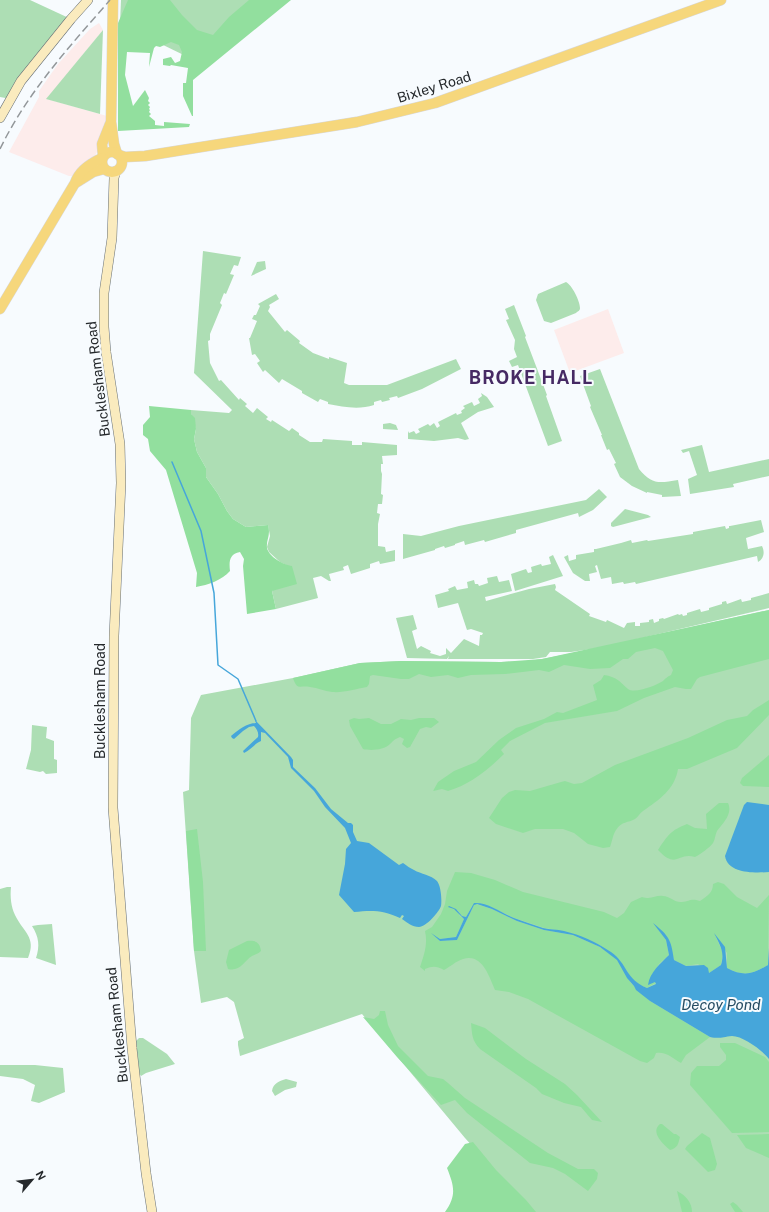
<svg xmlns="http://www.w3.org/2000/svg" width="769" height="1212" font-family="'Public Sans',sans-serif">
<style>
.commercial{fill:#fdeceb}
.green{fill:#addeb4}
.forest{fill:#92df9e}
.water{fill:#46a6da}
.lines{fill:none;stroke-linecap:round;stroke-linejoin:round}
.stream{stroke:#46a6da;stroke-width:1.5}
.secondary-casing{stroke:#677077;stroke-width:10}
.primary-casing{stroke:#d8d8d9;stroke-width:11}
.secondary{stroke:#faebbe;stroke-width:9}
.primary{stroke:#f6d77c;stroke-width:10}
.rail{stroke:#93979a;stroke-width:1.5;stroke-dasharray:8 4;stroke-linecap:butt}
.labels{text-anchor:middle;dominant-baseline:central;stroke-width:4;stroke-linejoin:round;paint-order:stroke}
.street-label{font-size:14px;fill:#25292c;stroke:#f7fbfe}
.water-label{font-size:15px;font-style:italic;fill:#254c63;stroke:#f7fbfe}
.district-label{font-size:18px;font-weight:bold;letter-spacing:1px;fill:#462a64;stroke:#f7fbfe}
</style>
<rect width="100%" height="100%" fill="#f7fbfe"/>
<g class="commercial">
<polygon points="99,23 103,30 47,99 107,116 106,125 97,152 94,158 89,158 89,161 73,176 69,176 9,152 39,97 39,91 58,64 90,29"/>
<polygon points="608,309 624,353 570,373 554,330"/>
</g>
<g class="green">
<polygon points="0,0 30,0 71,19 11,99 0,97"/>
<polygon points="121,0 270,0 196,61 120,24"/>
<polygon points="103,30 100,114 46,99"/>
<polygon points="203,251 241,257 238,266 234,265 230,274 234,275 226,294 224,293 220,303 222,305 210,334 210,340 208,341 210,363 219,381 221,380 239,400 240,398 247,404 245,406 253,413 257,408 268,417 266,419 271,422 272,420 289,431 292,428 299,433 299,435 310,442 322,442 323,439 352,441 352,445 362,445 362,442 397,445 397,455 382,456 383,464 381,464 381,471 382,474 381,494 383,495 382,504 378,504 377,513 380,514 378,524 378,546 385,547 386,552 395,550 395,561 380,564 379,561 370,564 370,568 351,574 348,565 343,567 344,570 329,574 331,581 329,581 321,576 313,578 318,598 276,609 272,591 286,565 280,562 269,552 267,547 270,536 268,525 246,527 233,519 227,511 218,494 206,477 206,468 197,452 194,439 196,429 191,414 191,410 229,413 232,410 194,373"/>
<polygon points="265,261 266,269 251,276 257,262"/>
<path d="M566,282C572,285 580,301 580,308C580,311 578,311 576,313L551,323L544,321L536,300L538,294Z"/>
<path d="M276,294L279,299L269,305L270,307L268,311L285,332L287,330L300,341L299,343L313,353L329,359V357L347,363L344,383L349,385H387L456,359L461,369L422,389L398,398L397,396L389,398L390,400L382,402L381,400L374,402V405C359,410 343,407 328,404V402L320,399L318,402L302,393V391L282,379L279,383L265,370L263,372L257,363L260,361L255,354L252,355L249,338H250L257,321L252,319L254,315H256L260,306L258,304Z"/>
<polygon points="514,305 526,336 525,337 547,395 546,396 562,441 548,446 518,365 512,367 509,361 517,357 514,349 515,340 506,320 509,319 505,309"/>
<path d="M600,369L639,469C652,485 659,483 678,480L681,496L662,497V495L647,492V493L632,486L620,477L614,464L616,463L609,449L607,450L601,435H602L590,407L591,406L580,376Z"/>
<polygon points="481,393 487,397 494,407 478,412 461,423 469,439 465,440 458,438 434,441 408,439 408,431 409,433 414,431 416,434 420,432 418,429 428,424 430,426 434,423 437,428 440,426 438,422 456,413 457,415 462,413 461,411 465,408 463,406 472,402 474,406 480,403 478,399 482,396"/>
<polygon points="390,423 396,425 398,430 383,429 383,424"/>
<polygon points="702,445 709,472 769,459 769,476 733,484 734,487 690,494 688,479 697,475 689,451 683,453 681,450"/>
<polygon points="599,489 607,497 593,510 579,517 578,513 516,530 516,533 485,542 484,540 465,545 464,541 455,544 455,545 445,548 444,546 435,549 435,550 403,559 403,534 421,536 459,526 586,500"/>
<polygon points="625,509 648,515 651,517 613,527 611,526 611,523"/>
<path d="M761,520L764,532L746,538L748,549L762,546C765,552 764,559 758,562L757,556L636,584L635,582L624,584L623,582L612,584L611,577L601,579L597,565L595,566L597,572L589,574L590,581H585L573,573L564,557L568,555L569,561L576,559V555L594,552V549H596L621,543L631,540L632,543L647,540L648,541L693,534V532L725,526L726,529L729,528V526H730Z"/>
<polygon points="553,555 563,576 515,591 511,574 526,569 528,573 532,572 531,567 541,564 542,566 551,564 549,557"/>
<polygon points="497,576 499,582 509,580 512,591 485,597 486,601 529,589 555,584 556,587 555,590 590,614 589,616 606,622 607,620 624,628 627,623 635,622 635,626 640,626 640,623 649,622 649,620 653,619 654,623 659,621 659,619 663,618 664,619 678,614 679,615 682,614 683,616 687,615 687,613 700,609 701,612 709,610 709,608 722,604 722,602 726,601 727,604 741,599 742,602 751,600 751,598 769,593 769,608 637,639 769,610 769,1212 532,1212 465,1138 362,1014 240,1056 238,1045 238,1041 244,1038 234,1002 227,997 201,1003 194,951 183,792 189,790 191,718 201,695 293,678 360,663 401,661 501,662 529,661 542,659 598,648 571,652 550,652 546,657 533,659 448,659 449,656 447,659 407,658 396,618 413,615 417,629 412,631 417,649 421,646 431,651 430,653 440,656 446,654 446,648 451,653 464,639 479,646 480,635 482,635 483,633 471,629 467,630 458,603 438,608 435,595 449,591 448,589 455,586 457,590 468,588 467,582 474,580 475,584 478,584 479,586 488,583 487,578"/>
<polygon points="32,725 47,727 46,738 54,741 54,759 57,760 57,773 46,774 43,771 40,772 26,769 31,750"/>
<path d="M7,887H11C10,896 11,907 15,915C23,932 37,937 28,958L0,957V889Z"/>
<path d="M52,924L56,965L36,958C40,946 39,937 32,926L38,925Z"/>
<polygon points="139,1038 143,1038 167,1054 175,1064 146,1073 141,1076 139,1073 136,1041"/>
<polygon points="0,1065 35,1065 63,1068 65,1092 39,1103 31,1101 35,1085 23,1079 0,1076"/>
<path d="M286,1079L297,1082L296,1087L285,1090L275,1096L272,1091C273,1083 280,1081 286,1079Z"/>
</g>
<g class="forest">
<polygon points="128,0 170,0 182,15 197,30 213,35 229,17 249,0 291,0 193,80 193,116 192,116 183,96 183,83 186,83 188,68 171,65 170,66 163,65 163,59 171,57 175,63 180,61 182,52 179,45 171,42 160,47 156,46 154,48 149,67 150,53 127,52 125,75 133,106 145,90 149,98 148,101 150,103 148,105 150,107 149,109 150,110 149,112 151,114 149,116 155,121 155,125 164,126 164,122 190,124 189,127 118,131 118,23"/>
<path d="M149,406L191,410V414L195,418L196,429L194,439L197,452L206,468V477L218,494L227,511L233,519L246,527L268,525C271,536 266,539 267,548C269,557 284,565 292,566L297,584L272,591L276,609L247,614L243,566L244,559L240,552C229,554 229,562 230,571C222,580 208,585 196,587L197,573L166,470L150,451L148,439L143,435V425L150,417Z"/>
<path d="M769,610V659L700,677L697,679L691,689H686L675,687L644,698L617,711L545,723L510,741L501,750L504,754C488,770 469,785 448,791L442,789L433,791L438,782L454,771L476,762L499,740L516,728L544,719L557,712L563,713L597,700L593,685L601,680L604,675C617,677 619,681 628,689C635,694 657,685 663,681C666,678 667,677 671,675L673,670L663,651L655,648L636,652L628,659H623L610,668L590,669L564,665L549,672L539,670L505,674L471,675L458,678L448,675L431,677L419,674L409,679H401L373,675L370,676L369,684L367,687C355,689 344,693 332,692C324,691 318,688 310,687C300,685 297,691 293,678L360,663L401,661L501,662L542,659Z"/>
<path d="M769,700V715L737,748L687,769H678C675,789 659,800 643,811C640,813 638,817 635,819C628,823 622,821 616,830C613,834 612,842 610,847L603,848L588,844L574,833L563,829H535L523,833L496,824L489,818L502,798L509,792L515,790L530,791L561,782L565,781L574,784L582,783L615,765L688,738L727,720L747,716L753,710Z"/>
<path d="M354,718L359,719L369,718L381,724H391L401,719L411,720L419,718H434L439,722L431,728L426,727L420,729L410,747L407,748L402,744L404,739L400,737C395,739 394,740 390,744C384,750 371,751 363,749L350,726L349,720Z"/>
<polygon points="769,755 769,787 743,786 740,783 742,778"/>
<path d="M719,803H728C733,814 723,823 717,831C715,835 715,840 713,843C709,848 701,854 695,857C677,852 677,870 658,850C667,836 671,830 687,824L695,828L707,829L706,814Z"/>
<polygon points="197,829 203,882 206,951 194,951 186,831"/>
<path d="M455,872L471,873L495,880L523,892L604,912L617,918L624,913L631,902L642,897C652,900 655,895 663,896C670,896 675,903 682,902C690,901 691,898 700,901C707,896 713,893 713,884L718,882L724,884L737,897L757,908L769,895L768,965C753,974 744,977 727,968V953L715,935L723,953L721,965L709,973L698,964L686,966L674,960L669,940L655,925L666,940L669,955L659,964L656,970L652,974L656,983L647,988L640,985L632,979L622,964L600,945L562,931L544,928L514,918L493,908L479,903L472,906L466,917L462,916L456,909L460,916L464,919L456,937L440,939L434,935L440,941L457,940L474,905L476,904L492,909L517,921L544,930L573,935L600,947L617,959L631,983L650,1001L710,1037L686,1055L681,1063C673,1058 665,1051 656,1053L654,1058L647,1063L640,1061L528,999L509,992L495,990C489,976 482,953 463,959C456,961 450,967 444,970C436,966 433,966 425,969V971L420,967C424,955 428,944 425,931L432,927L441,914L445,904L447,891Z"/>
<path d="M247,941C255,940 260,942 261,951C258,954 256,954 252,956C244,961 240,972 228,969L226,962L229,950Z"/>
<polygon points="380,1011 385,1011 388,1025 398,1046 428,1076 443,1079 448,1083 465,1098 548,1153 578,1169 594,1169 598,1173 597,1179 588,1191 565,1174 553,1168 530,1163 467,1113 455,1100 441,1105 397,1057 363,1017 374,1019 379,1015"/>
<path d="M471,1023L485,1028L526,1059L565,1084L577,1095L602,1122L592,1120L581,1107L564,1103L542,1094L536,1088L480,1049C472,1041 472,1034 471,1023Z"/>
<polygon points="720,1043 735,1043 765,1057 769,1062 769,1132 732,1133 690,1085 691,1073 697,1066 719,1066 726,1060 726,1055 720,1047"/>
<path d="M660,1124H662L674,1134H676L680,1137C678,1144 678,1148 670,1150C663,1144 650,1132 660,1124Z"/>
<polygon points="702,1133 710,1138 717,1164 715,1170 708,1172 685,1149 687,1146"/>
<polygon points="769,1134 769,1158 746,1148 737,1135"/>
<path d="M473,1142L496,1170L526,1200L536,1212H445C457,1195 454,1186 447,1168L465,1144Z"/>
<path d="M677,1191C685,1195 692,1202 692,1212H682Z"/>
<polygon points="733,1202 737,1205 743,1212 735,1212 730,1204"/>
</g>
<g class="water">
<path d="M255,720L291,757L293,760V767L315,788L331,809L348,823H351L353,825V832L357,841L369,843L399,865L403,863C407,866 410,868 414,870C421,874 431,875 437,881C441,886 442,900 441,906C439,912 426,927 419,927C412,927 408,923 402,919L404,916L402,915L400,918C383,910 372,910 354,912L339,895L345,864L346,849L351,843L345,828L325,807L314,791L291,768L288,757L265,733L261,732V741C254,744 251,750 244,753L243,751L258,737C259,733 257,729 254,726L249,727L243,731L234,739L232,738L231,736C238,730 247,723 256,723Z"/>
<path d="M747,802L769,805V872C755,873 728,874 725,856L744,805Z"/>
<path d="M474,903C488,902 501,913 514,918C523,921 533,925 543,928C550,930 557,929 564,931C581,935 596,942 611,952C628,964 625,979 647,988L656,984L655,982L648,985C650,972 660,964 669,955L666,940L653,923C669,936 671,939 674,960L686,966L704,965L708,968L709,973L721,965C725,952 720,945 714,933L725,947L727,968C744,977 753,974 768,965L769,948V1059C762,1050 743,1036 732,1036C722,1037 720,1039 710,1037L650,1001L636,990L634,986L627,978L617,960L600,947L573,935L544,930L517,921L492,909L477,904L474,905L457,940L440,941L431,933L440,939L456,937L464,919L454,909L448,907L449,906L456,909L462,916L466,917Z"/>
</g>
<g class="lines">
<polyline class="stream" points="172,462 201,531 214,593 218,665 238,679 256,721"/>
<g class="secondary-casing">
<g id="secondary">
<polyline points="0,118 21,81 71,19 88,0"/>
<polyline points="116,171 114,178 112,238 104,293 104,327 106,352 120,444 121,483 114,636 113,808 132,1048 146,1173 152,1212"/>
</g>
</g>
<g class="primary-casing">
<g id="primary">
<polyline points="113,0 111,122 114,144 117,154"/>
<circle cx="112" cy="162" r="10"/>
<polyline points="119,155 125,157 145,156 357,122 435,103 721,0"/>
<polyline points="103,156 102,144 110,124"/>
<polyline points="77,182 93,172 104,169"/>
<path d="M0,309L75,183C79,171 91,163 102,158"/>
</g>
</g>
<use href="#secondary" class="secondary"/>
<use href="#primary" class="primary"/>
<path class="rail" d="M0,149C27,93 69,47 110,0"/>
</g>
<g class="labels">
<g class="street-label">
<text transform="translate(434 87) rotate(-17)">Bixley Road</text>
<text transform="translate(98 379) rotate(-97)">Bucklesham Road</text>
<text transform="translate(100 701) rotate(-90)">Bucklesham Road</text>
<text transform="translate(117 1025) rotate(-96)">Bucklesham Road</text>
</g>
<g class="water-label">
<text x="721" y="1004">Decoy Pond</text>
</g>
<g class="district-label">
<text x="531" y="377">BROKE HALL</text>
</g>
</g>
<g transform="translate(32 1180) rotate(62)" stroke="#f7fbfe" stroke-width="3" paint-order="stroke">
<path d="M0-3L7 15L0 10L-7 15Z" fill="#25292c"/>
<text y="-6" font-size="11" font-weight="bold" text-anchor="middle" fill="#25292c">N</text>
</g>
</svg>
